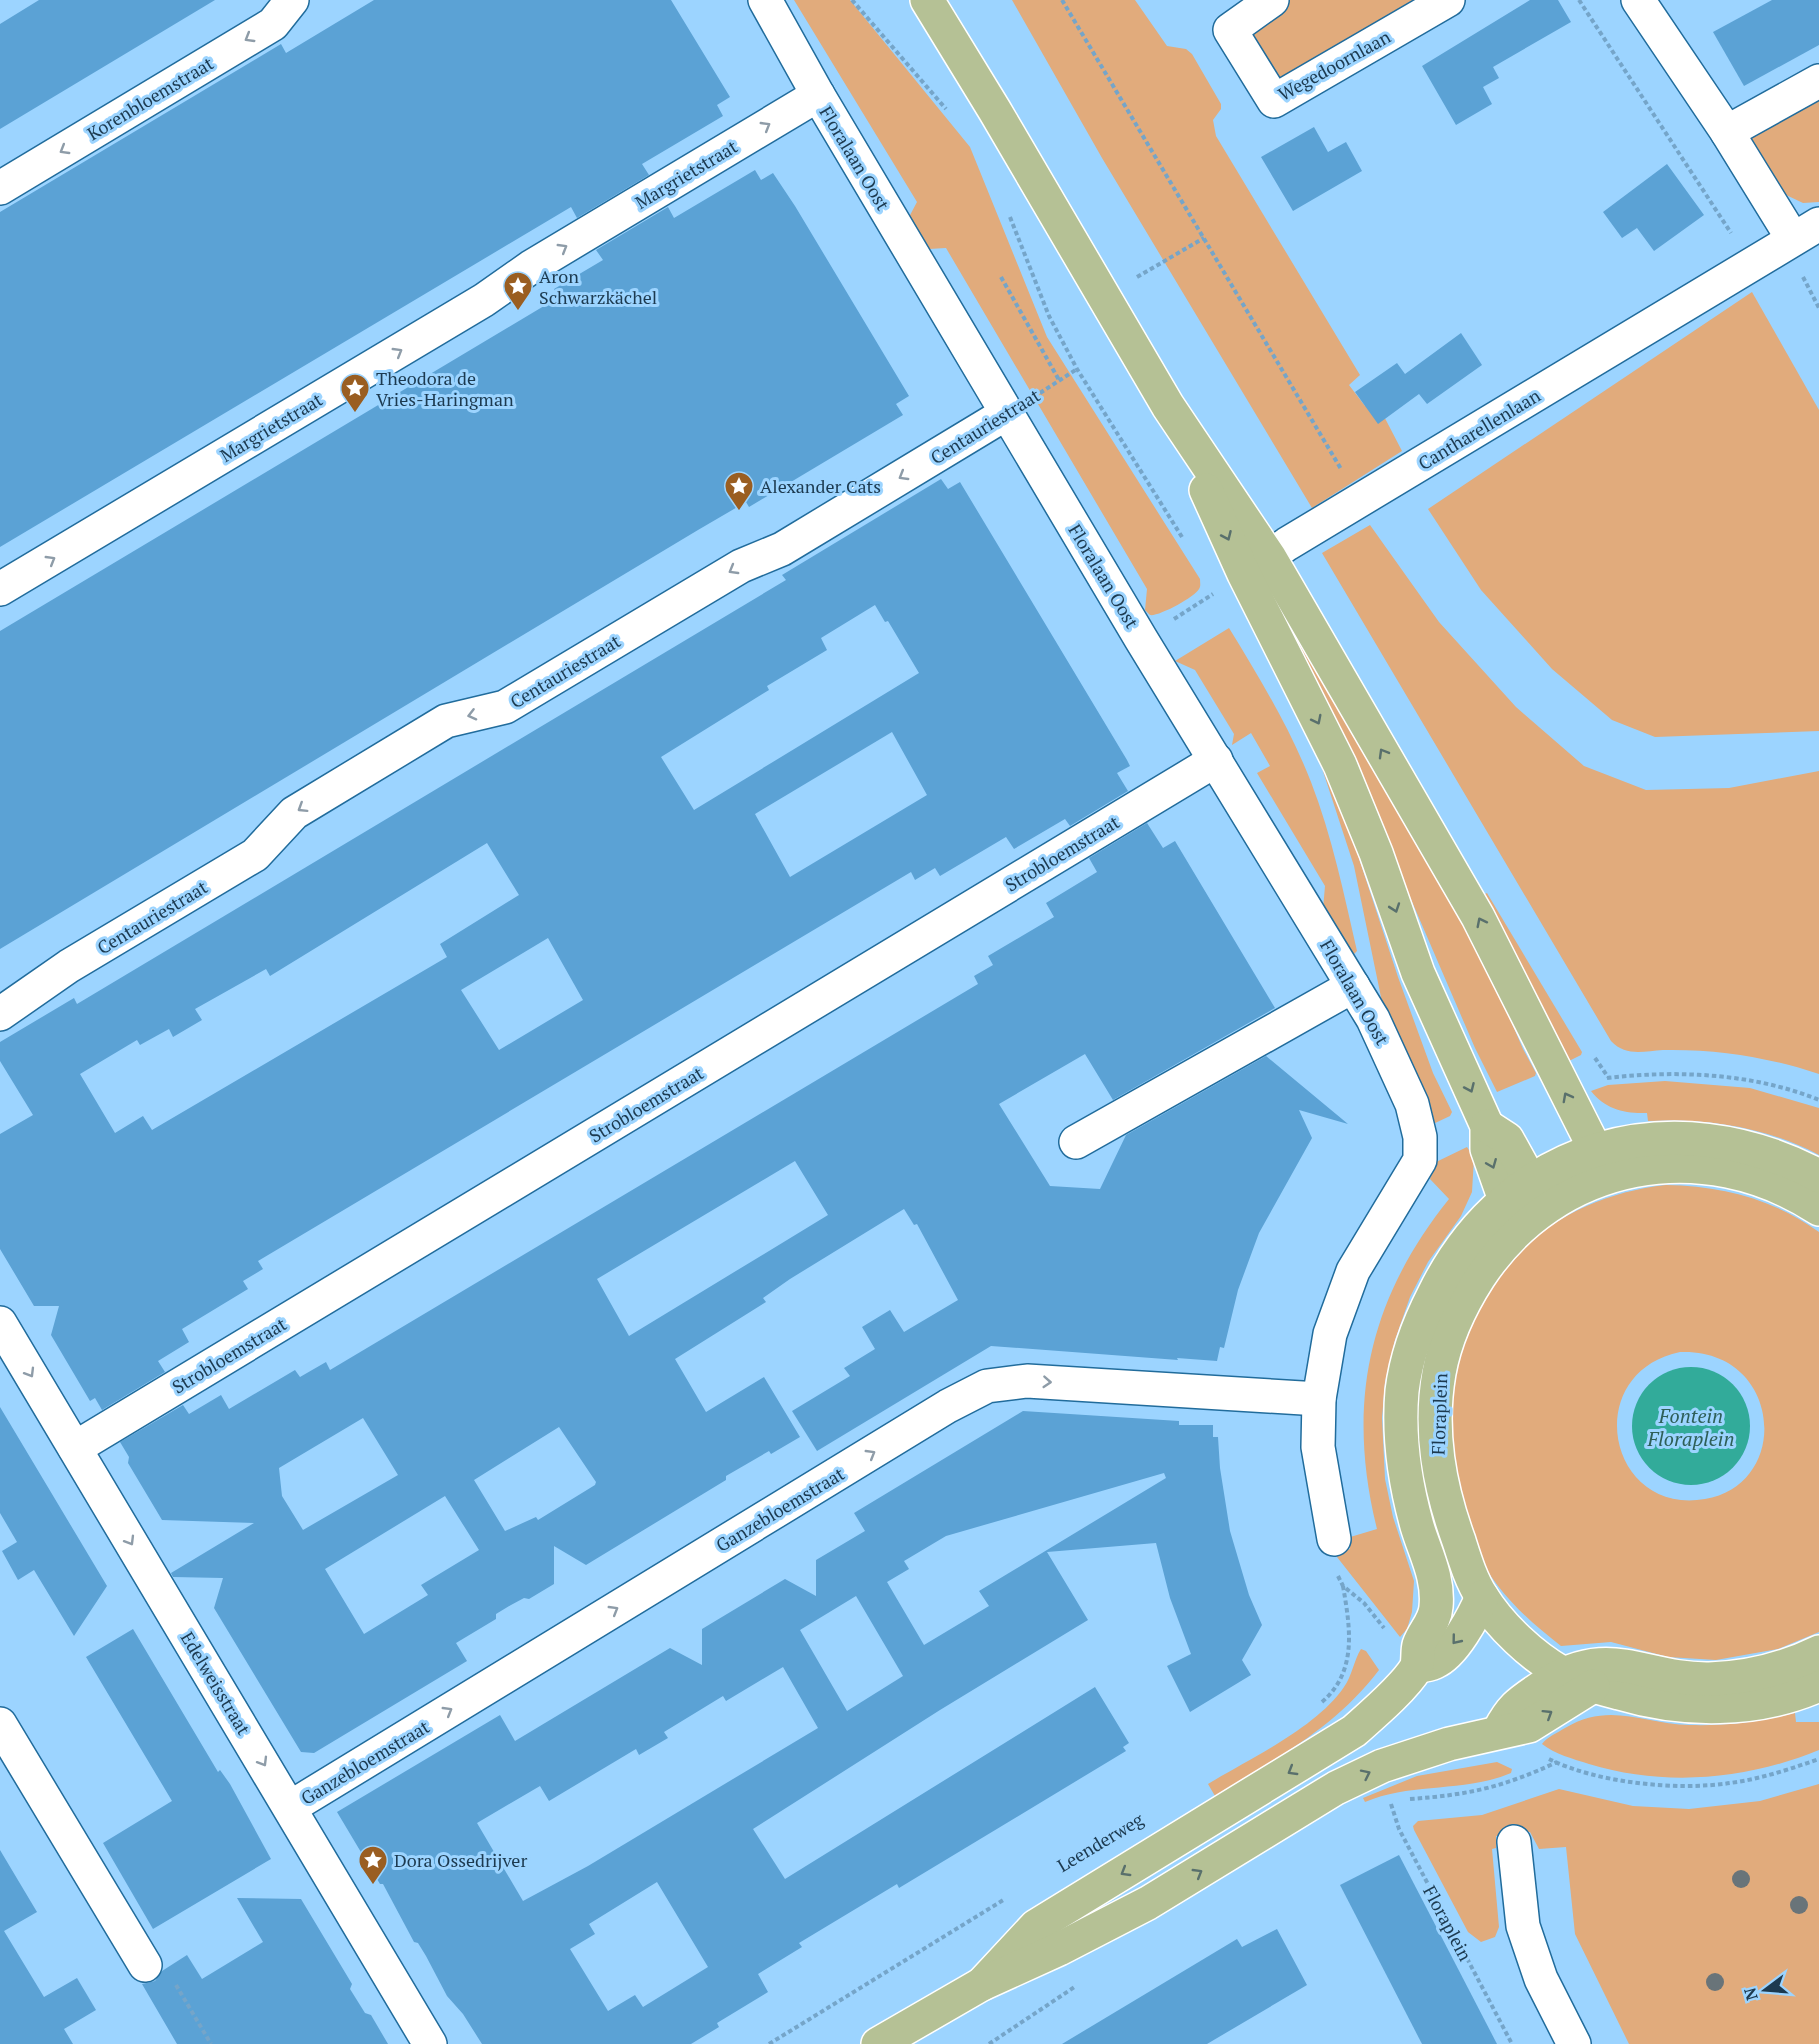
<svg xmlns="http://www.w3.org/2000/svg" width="1819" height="2044" font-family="'PT Serif',serif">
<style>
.green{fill:#e1ab7c;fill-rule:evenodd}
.water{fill:#32ab9a}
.building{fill:#5ba2d5;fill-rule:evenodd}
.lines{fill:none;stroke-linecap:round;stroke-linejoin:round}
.minor-casing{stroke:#216c9c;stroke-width:36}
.major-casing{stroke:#fff;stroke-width:36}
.path{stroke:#75a5c9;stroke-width:4;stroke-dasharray:4.5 3;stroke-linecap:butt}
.minor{stroke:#fff;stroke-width:33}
.major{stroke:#b5c195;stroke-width:33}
.tree{fill:#697479}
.oneway{stroke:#8e9ca8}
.oneway2{stroke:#59706c}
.labels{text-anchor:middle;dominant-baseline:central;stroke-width:6;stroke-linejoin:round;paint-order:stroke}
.street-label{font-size:18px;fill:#1c3a50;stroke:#9cd4ff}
.poi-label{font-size:18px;fill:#1c3a50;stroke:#9cd4ff;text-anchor:start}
.water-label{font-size:20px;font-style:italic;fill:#2e5f57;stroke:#9cd4ff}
</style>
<rect width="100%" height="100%" fill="#9cd4ff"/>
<g class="green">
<path d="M794,0H850L970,147L1047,337L1200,579C1200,583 1201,586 1199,589C1195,597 1158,617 1150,615L1145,610L1147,589L946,248L929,249L909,217L917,202Z"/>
<polygon points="1012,0 1135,0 1167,46 1186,49 1192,54 1221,104 1221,109 1213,120 1216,136 1360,375 1349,385 1365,406 1375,399 1402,451 1312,508 1102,158"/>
<polygon points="1287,0 1435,0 1283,86 1246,33"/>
<polygon points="1819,95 1819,202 1803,203 1784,194 1750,137"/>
<polygon points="1752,292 1819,410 1819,731 1655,737 1612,720 1552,669 1481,590 1428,509"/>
<path d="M1370,525L1439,622L1516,707L1584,766L1646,790L1729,788L1819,771V1074C1767,1057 1718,1049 1663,1050C1644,1051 1626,1057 1611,1041L1322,553Z"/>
<polygon points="1272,586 1467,919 1523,1049 1536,1073 1535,1076 1497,1092 1475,1048 1385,839 1268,589"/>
<path d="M1229,628C1259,677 1290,728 1311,782C1332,836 1344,894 1357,951L1354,954H1351L1323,909L1325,886L1257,773L1270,766L1251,733L1232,745L1234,734L1195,670L1175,661Z"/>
<polygon points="1325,755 1398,977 1433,1073 1452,1112 1450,1116 1433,1124 1382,1002 1354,866 1320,762"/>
<polygon points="1487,893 1582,1052 1581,1055 1565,1063 1481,896"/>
<path d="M1665,1081L1750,1088L1819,1108V1155C1766,1127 1708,1118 1648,1121L1647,1113C1625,1114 1605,1109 1591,1091L1608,1085Z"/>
<path d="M1467,1147L1474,1158L1472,1192L1461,1216L1428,1262L1410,1297L1395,1340L1385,1382L1382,1418L1385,1479L1393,1517L1414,1581L1412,1612L1407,1629L1400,1637L1337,1557L1339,1552L1350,1549L1347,1538L1377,1529C1346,1404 1368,1300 1449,1199L1430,1179L1434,1163Z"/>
<path d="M1666,1185C1723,1186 1773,1199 1819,1232V1632L1778,1649L1716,1660L1668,1657L1611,1642L1561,1646C1526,1619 1495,1590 1475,1549C1468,1524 1462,1499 1456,1474C1453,1463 1448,1450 1447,1438C1446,1424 1451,1407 1453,1393C1468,1276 1549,1198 1666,1185ZM1680,1352C1782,1348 1793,1484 1705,1499C1607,1516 1580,1373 1680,1352Z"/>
<path d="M1361,1649L1366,1651L1379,1670C1336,1727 1276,1759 1215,1796L1208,1784C1251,1758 1316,1728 1344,1687C1352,1676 1354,1660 1361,1649Z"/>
<path d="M1795,1713L1796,1722H1819V1750C1746,1780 1665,1787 1589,1764C1573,1759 1555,1754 1542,1744C1547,1737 1557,1733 1565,1728C1610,1701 1643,1724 1690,1725C1726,1726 1760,1722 1795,1713Z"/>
<path d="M1497,1762L1512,1769L1511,1773C1464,1793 1412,1782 1365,1802L1363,1798L1417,1776Z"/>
<polygon points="1819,1784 1819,2044 1629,2044 1575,1934 1566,1847 1539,1849 1530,1832 1496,1836 1496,1848 1492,1849 1499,1927 1495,1937 1481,1942 1468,1932 1414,1830 1413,1826 1418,1821 1482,1815 1559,1789 1633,1806 1689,1809 1760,1801"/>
</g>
<circle class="water" cx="1691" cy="1426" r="59"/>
<g class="building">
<polygon points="39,0 215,0 0,129 0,24"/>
<polygon points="374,0 671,0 730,97 717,105 723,116 642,164 649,175 577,218 571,207 0,547 0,212 281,44 286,53"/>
<polygon points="1530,0 1558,0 1571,22 1493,67 1499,78 1483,87 1492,104 1456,125 1422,66"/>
<polygon points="1772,0 1819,0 1819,45 1744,86 1713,32"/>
<polygon points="1314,127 1328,152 1346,142 1362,171 1293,211 1261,157"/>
<polygon points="1667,164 1704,215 1654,251 1637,228 1622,238 1603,212"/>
<polygon points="755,170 761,180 773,173 795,206 909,396 896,404 903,415 749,507 746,502 698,530 0,949 0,631 559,297 554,289 603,260 596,250 668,207 674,218"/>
<polygon points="1461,333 1482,365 1427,404 1419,394 1378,424 1355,392 1397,363 1405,374"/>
<path d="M941,479L948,489L960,482L1127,760L1130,766L1117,773L1128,791L1070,826L1065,819L1014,849L1006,837L940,876L935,868L915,880L911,872L258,1261L263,1269L243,1281L248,1289L182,1329L189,1342L158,1361L165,1372L102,1410L95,1398L90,1401L51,1335L59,1306H34L0,1249V1134L33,1115L0,1061V1042L74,998L77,1004L786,580L782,575ZM875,605L885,622L888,621L919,673L694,810L661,757L769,690L767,686L827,650L821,638ZM892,732L927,795L790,877L755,814ZM487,843L519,895L440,944L447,957L152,1130L143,1116L115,1133L80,1074L137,1040L140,1045L169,1029L173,1037L202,1020L195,1009L266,969L270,976ZM548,938L583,1000L499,1050L461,990Z"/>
<path d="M1147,823L1163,848L1175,841L1275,1008L1113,1100L1085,1054L999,1104L1050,1186L1100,1189L1126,1135L1266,1056L1348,1124L1299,1110L1312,1138L1259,1233L1238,1290L1224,1348L1220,1347L1217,1361L1177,1358L1178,1360L991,1346L817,1451L792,1411L850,1376L844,1368L875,1349L862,1327L890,1310L904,1332L958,1300L917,1224L914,1225L904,1209L790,1279L763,1298L766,1302L675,1359L706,1412L764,1377L800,1437L771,1454L769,1451L726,1476V1480L586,1565L554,1546V1584L529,1599L524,1598L511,1605L496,1614V1619L456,1643L467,1661L314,1753L301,1752L214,1608L223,1578L173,1577L171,1573L254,1523L162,1520L128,1463L129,1457L120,1442L183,1405L189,1414L221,1395L229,1409L295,1370L300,1377L326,1362L330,1370L978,984L974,976L993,965L988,956L1054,917L1046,903L1097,872L1089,858ZM795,1161L828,1215L629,1336L597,1279ZM363,1418L398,1475L303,1530L282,1496L279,1468ZM559,1427L596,1482L595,1485L538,1520L536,1517L505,1531L474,1480ZM445,1496L479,1550L421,1585L428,1595L364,1634L325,1569Z"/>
<polygon points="0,1407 107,1586 74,1636 34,1570 18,1580 2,1551 17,1542 0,1513"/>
<path d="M1023,1411L1179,1421V1425H1213V1437H1218L1220,1468L1230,1531L1249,1595L1262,1625L1242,1660L1251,1675L1190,1712L1167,1666L1191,1654L1170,1598L1156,1543L1047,1552L1088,1620L940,1710L753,1829L785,1879L1095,1687L1129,1743L1123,1747L1126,1751L899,1888L897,1884L799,1943L802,1947L758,1974L768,1992L717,2023L719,2027L691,2044H482L463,2014L447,1996L426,1956L418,1943L414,1942L383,1884H380L337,1812L500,1715L515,1741L670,1648L702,1665V1629L785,1579L816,1596V1560L865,1531L854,1513ZM1164,1473L1166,1478L979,1591L989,1606L924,1645L887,1582L909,1569L904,1561L946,1536ZM856,1596L903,1676L847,1711L800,1630ZM783,1667L818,1728L588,1866L523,1901L477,1823L540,1786L549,1801L636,1749L639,1755L668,1738L664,1732L723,1696L726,1701ZM657,1882L708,1967L643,2007L635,1995L608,2011L570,1949L595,1934L589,1924Z"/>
<polygon points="133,1629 218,1772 220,1770 230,1784 271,1859 153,1929 103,1843 172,1801 86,1657"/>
<polygon points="0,1850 37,1912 4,1931 44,1997 77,1978 96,2010 64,2029 73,2044 0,2044"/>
<polygon points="1399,1855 1497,2044 1422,2044 1340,1885"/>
<polygon points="237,1898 301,1899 352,1984 350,1989 365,2013 371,2015 388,2044 177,2044 142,1984 155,1981 162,1971 187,1955 202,1979 263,1942"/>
<polygon points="1277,1929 1307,1985 1207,2044 1062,2044 1237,1939 1242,1947"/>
</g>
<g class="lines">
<g class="minor-casing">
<g id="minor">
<polyline points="765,0 818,95 1141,639 1373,1019 1412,1104 1420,1137 1420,1160 1353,1271 1330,1334 1319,1399 1318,1447 1334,1539"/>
<polyline points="1272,0 1230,30 1274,101 1448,0"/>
<polyline points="1638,0 1727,132 1793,239"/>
<polyline points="1727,132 1819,81"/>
<polyline points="0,188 273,24 292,0"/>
<polyline points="1247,573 1287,544 1819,224"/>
<polyline points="0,589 484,300 531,267 818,95"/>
<polyline points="0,1014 69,966 255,855 294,813 446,721 505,707 741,566 782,549 1007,413"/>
<polyline points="1076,1142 1353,986"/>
<polyline points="0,1323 430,2044"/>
<polyline points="75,1448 1216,760"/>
<polyline points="0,1724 145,1965"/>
<polyline points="291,1807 948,1406 987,1386 1027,1381 1319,1399"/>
<polyline points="1514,1842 1523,1926 1541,1979 1574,2044"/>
</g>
</g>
<g class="major-casing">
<g id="major">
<polyline points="927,0 995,111 1168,406 1270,558 1478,917 1595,1149"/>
<polyline points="1206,490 1244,574 1340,765 1376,853 1418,973 1487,1126 1487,1149 1505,1200"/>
<polyline points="1487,1126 1507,1139 1522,1166 1533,1204"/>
<path d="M1819,1209C1703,1133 1556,1160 1479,1277C1461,1305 1445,1339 1439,1373C1429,1431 1439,1486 1459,1541C1465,1560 1471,1580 1482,1597C1500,1626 1532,1656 1562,1673C1579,1683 1600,1688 1619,1693C1683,1712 1756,1713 1819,1685"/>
<path d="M1417,1667C1422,1665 1430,1665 1435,1662C1454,1654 1474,1616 1482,1597"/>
<path d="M1499,1731C1512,1706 1520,1702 1542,1687C1609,1641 1642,1680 1709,1679C1748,1678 1784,1669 1819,1652"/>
<path d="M982,1984L1036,1926L1354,1731C1372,1715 1404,1688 1416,1668C1419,1661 1417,1652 1419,1645C1424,1631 1435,1622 1436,1607C1439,1577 1425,1553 1417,1526C1405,1483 1398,1436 1402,1391C1406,1358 1419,1323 1434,1294C1508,1143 1673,1098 1819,1176"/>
<polyline points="878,2044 982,1984 1059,1949 1148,1903 1336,1788 1382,1766 1449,1744 1529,1726 1593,1686"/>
</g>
</g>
<g class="path">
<polyline points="852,0 946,109"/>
<polyline points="1062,0 1341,469"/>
<polyline points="1579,0 1731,233"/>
<polyline points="1010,217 1049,316 1077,369 1182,537"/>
<polyline points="1001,277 1059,380"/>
<polyline points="1137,277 1204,238"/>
<polyline points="1803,277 1819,308"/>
<polyline points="1040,393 1077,369"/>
<polyline points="1174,619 1213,594"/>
<polyline points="1595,1058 1608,1077"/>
<path d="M1607,1078C1677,1070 1753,1073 1819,1100"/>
<polyline points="1338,1576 1343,1586 1364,1603 1384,1628"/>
<path d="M1322,1702C1358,1671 1350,1627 1343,1586"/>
<path d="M1549,1759C1597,1783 1677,1791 1730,1783C1761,1779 1790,1769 1819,1759"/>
<path d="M1410,1799C1468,1795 1504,1787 1557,1762"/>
<polyline points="1391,1804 1399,1829 1512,2044"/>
<polyline points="176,1985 211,2044"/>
<polyline points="769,2044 1005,1899"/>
<polyline points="989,2044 1076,1986"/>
</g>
<use href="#minor" class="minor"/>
<use href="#major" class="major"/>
</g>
<g class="tree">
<circle cx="1741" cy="1879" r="9"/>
<circle cx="1799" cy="1905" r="9"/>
<circle cx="1715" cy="1982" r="9"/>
</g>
<defs><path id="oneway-chevron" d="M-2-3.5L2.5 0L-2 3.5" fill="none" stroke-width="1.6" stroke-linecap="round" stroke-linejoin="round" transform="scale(1.5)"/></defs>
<g class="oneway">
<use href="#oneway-chevron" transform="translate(249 38) rotate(149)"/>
<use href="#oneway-chevron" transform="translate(766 126) rotate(-31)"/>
<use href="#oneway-chevron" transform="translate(64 150) rotate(149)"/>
<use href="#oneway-chevron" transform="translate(563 248) rotate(-31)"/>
<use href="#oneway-chevron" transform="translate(398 352) rotate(-31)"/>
<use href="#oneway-chevron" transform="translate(903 476) rotate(149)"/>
<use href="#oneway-chevron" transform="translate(51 560) rotate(-31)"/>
<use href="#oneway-chevron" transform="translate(733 570) rotate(150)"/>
<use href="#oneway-chevron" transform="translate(472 715) rotate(166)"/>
<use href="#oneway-chevron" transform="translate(302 808) rotate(148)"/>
<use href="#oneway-chevron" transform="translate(30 1373) rotate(59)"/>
<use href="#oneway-chevron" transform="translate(1047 1382) rotate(4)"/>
<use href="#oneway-chevron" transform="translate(871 1454) rotate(-31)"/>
<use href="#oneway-chevron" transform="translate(130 1541) rotate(59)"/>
<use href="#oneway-chevron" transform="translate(614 1610) rotate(-31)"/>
<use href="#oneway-chevron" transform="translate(448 1711) rotate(-31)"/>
<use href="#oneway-chevron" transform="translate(263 1762) rotate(59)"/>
</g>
<g class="oneway2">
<use href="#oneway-chevron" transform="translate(1227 536) rotate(66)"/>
<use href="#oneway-chevron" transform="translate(1317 720) rotate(63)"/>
<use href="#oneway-chevron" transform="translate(1383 753) rotate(-120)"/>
<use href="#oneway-chevron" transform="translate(1395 908) rotate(71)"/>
<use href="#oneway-chevron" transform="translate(1481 922) rotate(-117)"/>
<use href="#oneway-chevron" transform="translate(1470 1088) rotate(66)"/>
<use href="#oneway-chevron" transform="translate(1567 1097) rotate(-118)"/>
<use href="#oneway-chevron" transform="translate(1492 1164) rotate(68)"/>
<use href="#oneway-chevron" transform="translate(1456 1640) rotate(129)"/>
<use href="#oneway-chevron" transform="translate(1548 1714) rotate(-32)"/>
<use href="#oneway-chevron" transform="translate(1292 1771) rotate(149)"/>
<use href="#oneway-chevron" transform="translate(1366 1774) rotate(-26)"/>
<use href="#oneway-chevron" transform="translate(1125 1872) rotate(149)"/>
<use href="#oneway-chevron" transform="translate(1198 1873) rotate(-31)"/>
</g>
<defs>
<g id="sight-pin" transform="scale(1.5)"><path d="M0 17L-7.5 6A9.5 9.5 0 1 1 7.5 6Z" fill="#9a5e21" stroke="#9cd4ff"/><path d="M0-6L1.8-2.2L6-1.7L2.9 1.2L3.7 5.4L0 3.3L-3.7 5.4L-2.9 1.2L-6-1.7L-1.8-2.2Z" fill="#fff"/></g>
</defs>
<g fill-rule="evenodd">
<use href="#sight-pin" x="518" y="286"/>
<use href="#sight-pin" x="355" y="388"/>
<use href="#sight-pin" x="739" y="486"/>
<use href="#sight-pin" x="373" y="1860"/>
</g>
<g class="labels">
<g class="street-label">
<text transform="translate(1334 65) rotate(-29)">Wegedoornlaan</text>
<text transform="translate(150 98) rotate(-31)">Korenbloemstraat</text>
<text transform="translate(855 158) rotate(59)">Floralaan Oost</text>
<text transform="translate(686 174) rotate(-31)">Margrietstraat</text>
<text transform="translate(985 426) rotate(-32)">Centauriestraat</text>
<text transform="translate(271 427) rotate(-31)">Margrietstraat</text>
<text transform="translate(1479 429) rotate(-31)">Cantharellenlaan</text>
<text transform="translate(1104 576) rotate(59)">Floralaan Oost</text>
<text transform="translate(565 671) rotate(-31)">Centauriestraat</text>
<text transform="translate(1062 853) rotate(-31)">Strobloemstraat</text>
<text transform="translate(152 917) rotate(-31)">Centauriestraat</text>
<text transform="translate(1355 992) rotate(60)">Floralaan Oost</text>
<text transform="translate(646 1104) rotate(-31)">Strobloemstraat</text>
<text transform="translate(229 1355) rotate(-31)">Strobloemstraat</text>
<text transform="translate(1439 1414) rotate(-88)">Floraplein</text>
<text transform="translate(780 1509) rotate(-31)">Ganzebloemstraat</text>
<text transform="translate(216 1683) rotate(59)">Edelweisstraat</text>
<text transform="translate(365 1762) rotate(-31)">Ganzebloemstraat</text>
<text transform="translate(1100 1842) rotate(-31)">Leenderweg</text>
<text transform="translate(1448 1923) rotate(62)">Floraplein</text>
</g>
<g class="poi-label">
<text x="539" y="276">Aron<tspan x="539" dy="21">Schwarzkächel</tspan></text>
<text x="376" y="378">Theodora de<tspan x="376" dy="21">Vries-Haringman</tspan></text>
<text x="760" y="486">Alexander Cats</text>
<text x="394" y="1860">Dora Ossedrijver</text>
</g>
<g class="water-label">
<text x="1691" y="1415">Fontein<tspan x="1691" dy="23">Floraplein</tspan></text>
</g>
</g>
<g transform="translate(1765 1990) rotate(254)" stroke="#9cd4ff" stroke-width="4.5" paint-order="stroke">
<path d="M0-4.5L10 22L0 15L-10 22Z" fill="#1c3a50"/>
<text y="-9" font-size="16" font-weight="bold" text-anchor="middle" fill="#1c3a50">N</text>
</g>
</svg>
